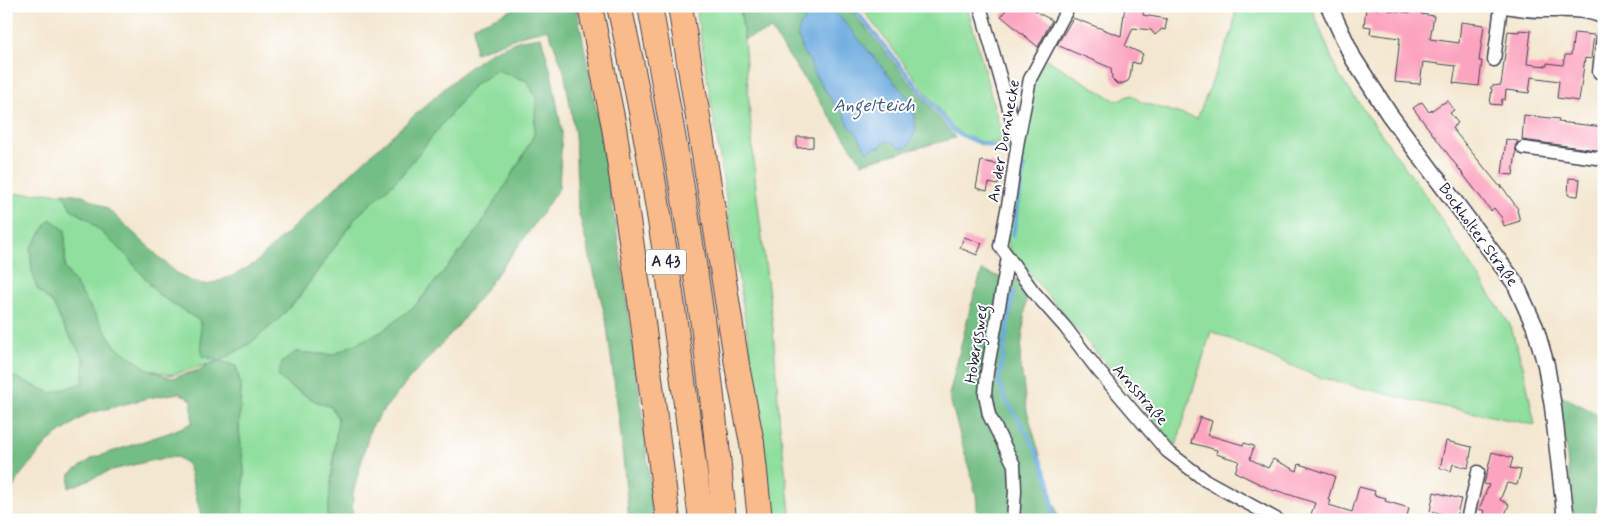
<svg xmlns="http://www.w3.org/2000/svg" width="1610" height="526" font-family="Mynerve,sans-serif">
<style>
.green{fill:#8fdf9d;stroke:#58806c}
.forest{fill:#73be84;stroke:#4a7060}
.water{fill:#6cabdf;stroke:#47668d}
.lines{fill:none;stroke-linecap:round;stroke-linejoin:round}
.stream{stroke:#6cabdf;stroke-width:4}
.building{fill:#fca4bf}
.minor-casing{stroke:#414051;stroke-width:15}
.tertiary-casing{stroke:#414051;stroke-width:19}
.motorway-casing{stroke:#414051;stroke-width:26}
.minor{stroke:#fff;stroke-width:12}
.tertiary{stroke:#fff;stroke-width:16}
.motorway{stroke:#fabb8b;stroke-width:24}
.labels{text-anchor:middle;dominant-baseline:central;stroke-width:4;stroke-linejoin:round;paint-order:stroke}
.shield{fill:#fff;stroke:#646476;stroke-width:1}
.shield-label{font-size:15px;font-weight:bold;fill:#22223b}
.street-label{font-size:16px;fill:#22223b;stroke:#fff}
.water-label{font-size:18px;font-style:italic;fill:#40597d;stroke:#fff}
</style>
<rect width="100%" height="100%" fill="#fff"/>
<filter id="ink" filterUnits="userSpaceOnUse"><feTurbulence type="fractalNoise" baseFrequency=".02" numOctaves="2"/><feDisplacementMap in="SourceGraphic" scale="10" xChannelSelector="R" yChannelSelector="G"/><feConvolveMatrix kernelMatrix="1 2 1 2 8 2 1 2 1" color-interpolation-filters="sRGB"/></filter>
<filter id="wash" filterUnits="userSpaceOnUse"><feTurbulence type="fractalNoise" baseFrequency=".0096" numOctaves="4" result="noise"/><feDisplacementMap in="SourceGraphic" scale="20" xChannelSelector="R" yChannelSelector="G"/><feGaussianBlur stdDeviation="1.12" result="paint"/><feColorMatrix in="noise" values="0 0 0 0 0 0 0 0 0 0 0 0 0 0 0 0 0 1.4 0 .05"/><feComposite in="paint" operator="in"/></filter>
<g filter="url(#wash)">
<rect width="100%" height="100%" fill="#f3e7cf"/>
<g class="green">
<polygon points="696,6 740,6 744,39 756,189 773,329 780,427 791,520 771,520 752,363"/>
<path d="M860,6H967L1003,140C987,148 968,138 954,129Z"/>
<polygon points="1236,6 1311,6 1338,74 1426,196 1510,325 1523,366 1535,425 1411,400 1318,377 1211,331 1176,446 1010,251 1007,239 1021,148 1036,75 1046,59 1116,101 1131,95 1141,102 1197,119 1233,29"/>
<polygon points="497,70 527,81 537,99 534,135 520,161 477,231 415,306 381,332 332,355 295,352 289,386 315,401 331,407 338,418 327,520 242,520 244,469 239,430 241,386 219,361 171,375 148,369 116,347 65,268 65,230 37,289 53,304 65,329 84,359 83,384 51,393 14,377 6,369 6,194 63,193 71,209 86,218 126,255 159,295 200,321 202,356 219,361 249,344 278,320 298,298 357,216 398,179 474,85"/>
</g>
<g class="forest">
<path d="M521,6H576C611,176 636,348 654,520H629L620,426L606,319L578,210L575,134L564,71L548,29L523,35L475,53L474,26Z"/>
<polygon points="740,6 848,6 955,138 862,163 771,30 744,39"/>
<polygon points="541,37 551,72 562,132 559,188 530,230 458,326 411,377 380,414 370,430 353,493 352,520 327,520 338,418 331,407 315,401 289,386 278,376 282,363 295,352 332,355 381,332 415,306 477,231 520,161 534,135 536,98 527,81 497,70 474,85 398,179 357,216 298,298 278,320 249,344 220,361 236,366 241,386 239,430 244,469 242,520 202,520 188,464 177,457 154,460 112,470 69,488 70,474 93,458 171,432 192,423 192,400 179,393 148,398 87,414 50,440 21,474 7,498 6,514 6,369 14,377 51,393 83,383 84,359 65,329 53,304 37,289 32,271 30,249 50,219 65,230 65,268 116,347 148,369 172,378 199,370 219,361 202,356 200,321 159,295 126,255 86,218 71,209 63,193 83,195 108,209 174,271 190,281 208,285 232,276 254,264 367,158 463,72 491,52 520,40"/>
<polygon points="982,271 1009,280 1021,280 1027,291 1020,359 1027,411 1059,520 978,520 976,494 949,395 970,309"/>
<polygon points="1560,395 1604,417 1604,483 1592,520 1574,520"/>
</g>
<path class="water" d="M799,6H826L840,17L914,105L916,129L908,147C899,150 898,145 891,142H884L881,147L873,148L867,152L855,131L849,126L844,114L832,101L815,75L811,67V63L802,51L800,40L797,38L800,26L805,20Z"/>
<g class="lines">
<g class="stream">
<polyline points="852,6 954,132 980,143 1007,150"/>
<polyline points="1013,236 1024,167"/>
<polyline points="1013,291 999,382 1005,398 1028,435 1042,464 1049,482 1054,520"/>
</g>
</g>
<g id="blocks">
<g class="building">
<polygon points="1009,6 1030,6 1038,13 1052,20 1038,47 1001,16"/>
<polygon points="1125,6 1144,6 1143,15 1167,19 1165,30 1162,29 1155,35 1151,30 1133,28 1125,46 1143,54 1139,64 1132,62 1130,77 1128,81 1121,84 1117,84 1112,79 1111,68 1057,45 1073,18 1121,36"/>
<polygon points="1379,6 1389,7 1388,10 1411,13 1412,10 1421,12 1421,14 1434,16 1430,39 1459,43 1461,22 1484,25 1479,61 1482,61 1479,86 1453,83 1456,66 1423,62 1420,84 1395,82 1400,38 1370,34 1371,27 1364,26 1366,7 1378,9"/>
<polygon points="1519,30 1531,31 1527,64 1547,66 1547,63 1563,65 1565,55 1571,55 1574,33 1594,35 1591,59 1585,58 1579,101 1557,98 1559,81 1531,77 1529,93 1506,90 1505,100 1502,99 1501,105 1490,104 1492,89 1490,88 1492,86 1501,85 1508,31 1519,32"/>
<polygon points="1448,101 1454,110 1450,113 1458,123 1452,128 1501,188 1501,185 1518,209 1517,210 1520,221 1504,226 1502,218 1494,208 1491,211 1413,108 1422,102 1429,112 1441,104"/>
<polygon points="1524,115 1559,119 1558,122 1604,127 1604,151 1522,140"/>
<polygon points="797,137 813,137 813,147 797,148"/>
<polygon points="1506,139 1518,141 1515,146 1516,152 1513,175 1502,174"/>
<polygon points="981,161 1002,165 998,185 989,183 987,191 976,188"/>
<polygon points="1569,178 1580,179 1578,196 1568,195"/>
<polygon points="964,237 982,243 977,255 960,248"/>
<polygon points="1200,417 1212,421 1208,435 1243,445 1244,443 1254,446 1250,459 1268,468 1273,459 1297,471 1299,464 1335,476 1328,500 1331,501 1329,505 1352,512 1359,487 1375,491 1374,495 1386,498 1385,501 1409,508 1406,520 1320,520 1310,517 1315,503 1275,490 1274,491 1264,486 1235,472 1239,461 1216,454 1217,450 1191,443"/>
<polygon points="1446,441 1472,447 1468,468 1453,464 1451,471 1440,468"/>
<polygon points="1492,452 1513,458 1510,468 1521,470 1517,485 1507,483 1500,500 1509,504 1503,520 1482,520 1485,511 1479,509 1489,485 1484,484"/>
<polygon points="1434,492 1461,499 1456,517 1430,511"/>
</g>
</g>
</g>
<g filter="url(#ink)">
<use href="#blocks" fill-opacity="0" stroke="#414051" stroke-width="1"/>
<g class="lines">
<g class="minor-casing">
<g id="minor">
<polyline points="980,6 1017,137"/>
<polyline points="1069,6 1030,79 1018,140 1010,195 1000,246 1033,291 1065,327 1097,369 1167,451 1205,480 1278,520"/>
<path d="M1498,6C1513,8 1530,12 1545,11C1565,11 1586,9 1604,18"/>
<polyline points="1494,60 1501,7"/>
<polyline points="1599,72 1604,29"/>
<polyline points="1523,148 1604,159"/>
<polyline points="1008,257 987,372 985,394 989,415 1014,465 1015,491 1013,520"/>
<polyline points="1467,520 1478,472"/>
</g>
</g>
<g class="tertiary-casing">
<polyline id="tertiary" points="1329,6 1353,58 1389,114 1515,283 1535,327 1546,365 1553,407 1566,520"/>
</g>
<g class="motorway-casing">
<g id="motorway">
<polyline points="590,6 614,127 641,307 668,520"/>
<path d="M619,6C658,175 679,348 701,520"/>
<path d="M650,6C673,133 696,260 711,388C716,432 720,476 724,520"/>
<polyline points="680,6 713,210 738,371 752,443 760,520"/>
</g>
</g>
<use href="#minor" class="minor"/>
<use href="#tertiary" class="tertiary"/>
<use href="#motorway" class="motorway"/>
</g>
</g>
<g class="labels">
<rect class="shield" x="646" y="249.5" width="40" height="25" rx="4"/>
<g class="shield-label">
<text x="666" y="262">A 43</text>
</g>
<g class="street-label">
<text transform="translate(1004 141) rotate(-80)">An der Dornhecke</text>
<text transform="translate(1478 235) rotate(54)">Bockholter Straße</text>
<text transform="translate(977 344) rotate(-81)">Hobergsweg</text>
<text transform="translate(1140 395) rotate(49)">Arnsstraße</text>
</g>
<g class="water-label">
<text x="874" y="106">Angelteich</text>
</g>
</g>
<rect width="1610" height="526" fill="none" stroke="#fff" stroke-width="25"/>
</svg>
